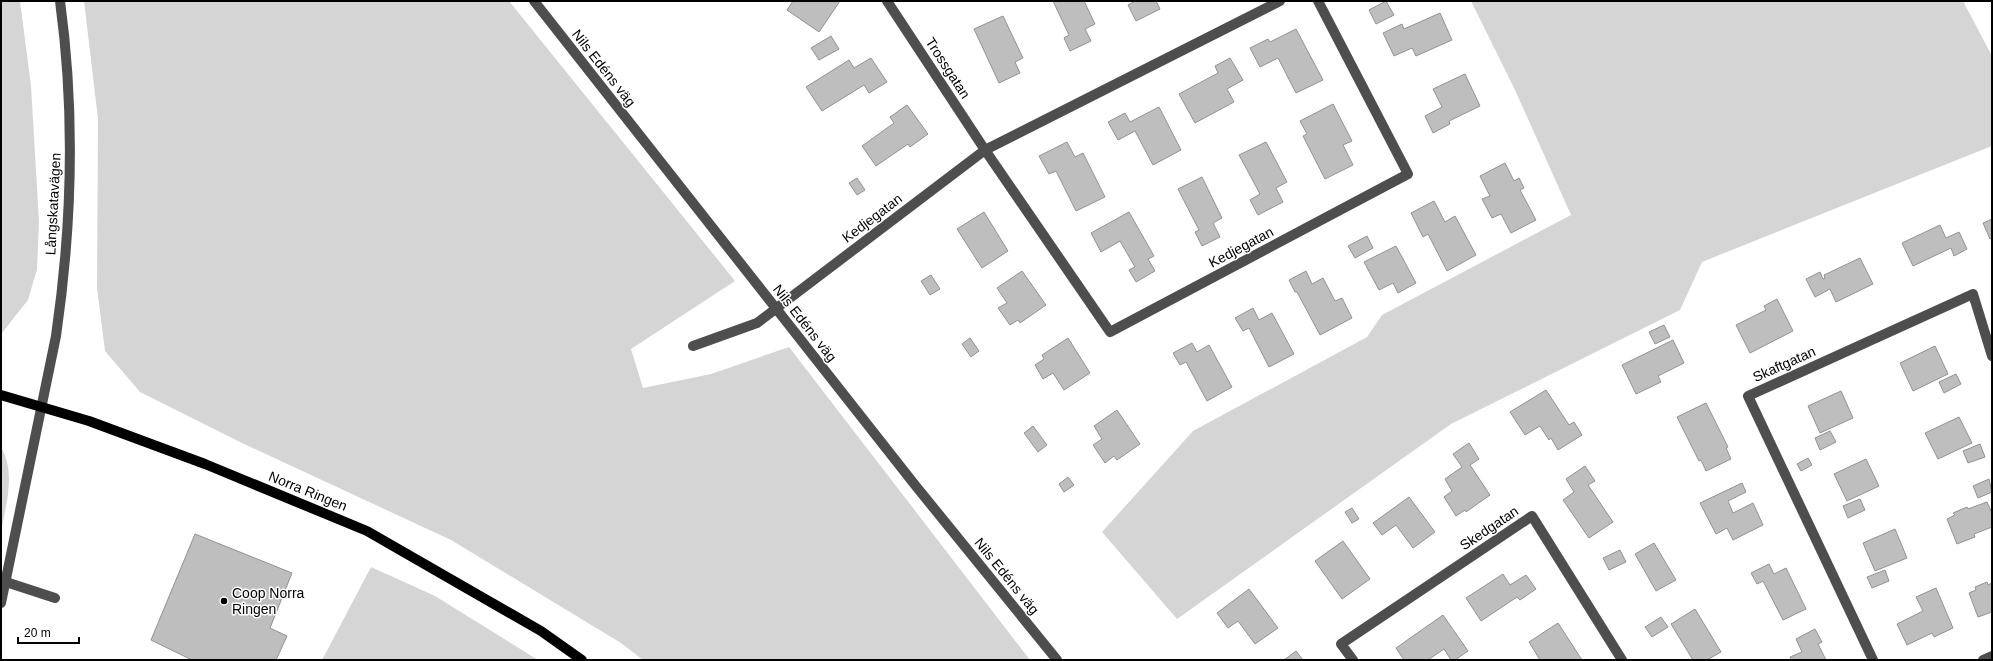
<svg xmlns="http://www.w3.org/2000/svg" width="1993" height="661" font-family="Arial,sans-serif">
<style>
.green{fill:#d5d5d5}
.building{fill:#bebebe;stroke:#929292}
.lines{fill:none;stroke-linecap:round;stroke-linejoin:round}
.minor{stroke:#4e4e4e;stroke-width:10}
.major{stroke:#000;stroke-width:10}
.poi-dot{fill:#000;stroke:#fff;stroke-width:1.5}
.labels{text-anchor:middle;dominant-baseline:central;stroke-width:3;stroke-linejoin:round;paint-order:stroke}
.street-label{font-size:14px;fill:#000;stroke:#fff}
.poi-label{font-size:14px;fill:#000;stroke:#fff;text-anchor:start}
</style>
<rect width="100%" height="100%" fill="#fff"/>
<g class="green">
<polygon points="1,1 20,1 31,86 39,222 37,269 28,300 1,334"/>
<polygon points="84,1 509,1 735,281 631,349 643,388 711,374 789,347 1030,660 643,660 621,643 451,540 242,443 140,392 105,351 97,288 98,119"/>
<polygon points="1471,1 1963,1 1992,56 1992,146 1702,262 1680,310 1451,424 1177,619 1102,532 1193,431 1367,337 1382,315 1571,215 1515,90"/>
<path d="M1,447C16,473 6,505 1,532Z"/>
<polygon points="371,567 435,596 538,660 322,660"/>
</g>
<g class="building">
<polygon points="793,1 840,1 819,32 787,10"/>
<polygon points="1053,1 1084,1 1095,24 1085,29 1091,41 1070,51 1064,38 1069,35"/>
<polygon points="1135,1 1156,1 1160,9 1136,21 1128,5"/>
<polygon points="1386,1 1394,15 1376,24 1369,10"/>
<polygon points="1440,13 1452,40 1416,56 1412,48 1394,56 1383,33 1402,24 1404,29"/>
<polygon points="1003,16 1023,58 1015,62 1020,73 999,83 974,29"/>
<polygon points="1296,29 1323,80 1296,93 1278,58 1260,67 1250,48 1268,39 1270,42"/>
<polygon points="831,36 839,49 819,60 811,48"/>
<polygon points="871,58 887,82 869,93 864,85 822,111 806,87 849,60 854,68"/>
<polygon points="1230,58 1243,80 1227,89 1234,102 1195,123 1179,94 1218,73 1215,66"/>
<polygon points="1465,74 1480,106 1449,121 1450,124 1433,133 1425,116 1442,107 1433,89"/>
<polygon points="1333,104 1352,141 1343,145 1353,165 1325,179 1303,136 1307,134 1300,121"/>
<polygon points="907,105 928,134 910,147 908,144 876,166 862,146 894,123 890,117"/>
<polygon points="1159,107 1181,150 1153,165 1135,131 1118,140 1108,122 1125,113 1130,122"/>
<polygon points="1067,142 1075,157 1083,153 1105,197 1076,211 1056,171 1049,174 1039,156"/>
<polygon points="1266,142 1287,182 1276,188 1283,202 1258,215 1250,200 1260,194 1239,155"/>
<polygon points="1505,163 1514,181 1519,178 1524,188 1520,190 1536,220 1511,233 1501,214 1492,218 1482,199 1490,196 1480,176"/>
<polygon points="1202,177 1222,218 1213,223 1220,237 1202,246 1195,232 1199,230 1178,189"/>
<polygon points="857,178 865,190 857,195 849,183"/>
<polygon points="1434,201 1445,222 1455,216 1476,255 1447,271 1428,234 1423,237 1411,213"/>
<polygon points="984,212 1008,251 982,268 957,229"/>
<polygon points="1129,212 1154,256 1148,259 1155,271 1136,282 1129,270 1135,267 1120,241 1101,252 1091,233"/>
<polygon points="1992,219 1992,238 1990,239 1983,223"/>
<polygon points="1940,225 1946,238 1959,232 1967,249 1954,256 1951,248 1913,266 1902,243"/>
<polygon points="1367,236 1373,248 1355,258 1348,246"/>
<polygon points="1396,246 1416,283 1398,293 1393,283 1379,290 1364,262"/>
<polygon points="1860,258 1873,284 1836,302 1830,289 1815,297 1806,279 1820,272 1823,279 1825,278 1824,275"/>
<polygon points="1022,271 1046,305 1020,323 1018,320 1010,325 998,308 1007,303 997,288"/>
<polygon points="1306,271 1312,284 1323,278 1335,301 1342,298 1352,318 1320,335 1297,292 1295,292 1289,280"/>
<polygon points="931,275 940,289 930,295 921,281"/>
<polygon points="1777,299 1793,331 1750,353 1736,325 1766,310 1764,306"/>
<polygon points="1253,308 1259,320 1272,313 1294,354 1269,367 1249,328 1243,331 1235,318"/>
<polygon points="1664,325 1670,337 1655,344 1649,332"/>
<polygon points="970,338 979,351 971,357 962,344"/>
<polygon points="1068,338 1090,373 1064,390 1053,373 1043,379 1035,365 1044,359 1042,355"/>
<polygon points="1673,340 1684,363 1658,376 1661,382 1636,394 1622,365"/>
<polygon points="1192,343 1197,352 1209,345 1232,387 1207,401 1186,362 1180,365 1173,353"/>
<polygon points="1935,346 1948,374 1913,391 1900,363"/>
<polygon points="1956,374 1961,384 1944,393 1939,382"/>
<polygon points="1546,390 1569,425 1574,422 1582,435 1558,450 1551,438 1549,440 1540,426 1525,435 1510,412"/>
<polygon points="1841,391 1853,418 1820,433 1808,406"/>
<polygon points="1706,403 1728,447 1726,448 1731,459 1706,471 1701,460 1699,461 1677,417"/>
<polygon points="1117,410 1140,444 1117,460 1114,456 1105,463 1093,445 1102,439 1094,426"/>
<polygon points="1959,417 1972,443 1938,459 1925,433"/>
<polygon points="1033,426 1047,445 1038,452 1024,433"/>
<polygon points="1830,431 1836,442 1820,450 1815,438"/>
<polygon points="1469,443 1479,459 1470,465 1490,495 1466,512 1465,510 1456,516 1444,497 1452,491 1445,479 1462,467 1453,454"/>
<polygon points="1980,444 1985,457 1968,463 1963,451"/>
<polygon points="1808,458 1812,465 1801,471 1797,464"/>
<polygon points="1866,459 1879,486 1847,501 1834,474"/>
<polygon points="1585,466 1595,481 1588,485 1613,522 1589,538 1563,500 1574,492 1566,479"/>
<polygon points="1068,477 1074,485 1064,492 1059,484"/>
<polygon points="1989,479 1992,492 1978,498 1973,486"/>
<polygon points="1742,483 1746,492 1728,501 1733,513 1753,503 1763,525 1733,540 1727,528 1716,534 1700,503"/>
<polygon points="1409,497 1435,532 1413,548 1396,525 1382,535 1373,523"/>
<polygon points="1860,499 1865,510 1848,518 1843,506"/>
<polygon points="1987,502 1992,513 1992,527 1974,534 1975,537 1957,544 1947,519 1955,515 1953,513 1967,507 1968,509"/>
<polygon points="1352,508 1359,519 1352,523 1345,512"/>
<polygon points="1895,529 1907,558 1875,571 1863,543"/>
<polygon points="195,534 292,573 270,628 287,636 276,660 192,660 151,640"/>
<polygon points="1343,541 1370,579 1342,599 1315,561"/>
<polygon points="1654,543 1676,580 1656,591 1635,554"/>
<polygon points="1620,550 1626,562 1609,570 1603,558"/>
<polygon points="1769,564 1774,574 1786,568 1806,609 1783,620 1763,581 1757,584 1751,573"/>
<polygon points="1885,570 1889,581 1872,588 1867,577"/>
<polygon points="1503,574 1510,585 1526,575 1536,589 1520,600 1517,597 1481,621 1466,598"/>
<polygon points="1987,582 1988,585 1992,583 1992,612 1978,617 1969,593 1976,590 1975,587"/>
<polygon points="1936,588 1953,628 1934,637 1932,633 1907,645 1897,624 1923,611 1916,597"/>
<polygon points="1249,589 1278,628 1255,644 1238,621 1228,628 1217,613"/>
<polygon points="1695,609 1721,652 1707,660 1693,660 1671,624"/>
<polygon points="1443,615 1468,651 1455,660 1451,660 1444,649 1428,660 1404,660 1396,648"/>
<polygon points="1661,617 1668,627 1652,637 1645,627"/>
<polygon points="1558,623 1582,660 1540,660 1529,642"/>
<polygon points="1815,629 1822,642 1818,644 1826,660 1791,660 1790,657 1802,652 1796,639"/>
<polygon points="1296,651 1303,660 1284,660"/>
</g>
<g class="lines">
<g class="minor">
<polyline points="534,1 915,485 1057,660"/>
<polyline points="887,1 985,150 1110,332 1408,174 1318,1"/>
<polyline points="693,346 757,323 985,150 1280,1"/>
<polyline points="6,582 55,598"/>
<path d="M1,603L56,336C72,226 75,111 60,1"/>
<polyline points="1353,660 1341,644 1532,516 1622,660"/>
<polyline points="1873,660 1748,396 1973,294 1992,356"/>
<polyline points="1983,660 1992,656"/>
</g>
<polyline class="major" points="1,395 89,421 205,464 367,531 541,631 582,660"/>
</g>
<circle class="poi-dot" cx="224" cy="601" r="4"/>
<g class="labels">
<g class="street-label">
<text transform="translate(604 68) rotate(52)">Nils Edéns väg</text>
<text transform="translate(948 68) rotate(57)">Trossgatan</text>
<text transform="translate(53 204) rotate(-87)">Långskatavägen</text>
<text transform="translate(872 218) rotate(-37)">Kedjegatan</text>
<text transform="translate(1241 247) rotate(-28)">Kedjegatan</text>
<text transform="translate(805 323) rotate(52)">Nils Edéns väg</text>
<text transform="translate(1784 364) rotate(-24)">Skaftgatan</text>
<text transform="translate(308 491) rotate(22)">Norra Ringen</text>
<text transform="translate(1489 528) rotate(-34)">Skedgatan</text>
<text transform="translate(1007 576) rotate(51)">Nils Edéns väg</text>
</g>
<g class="poi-label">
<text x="232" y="593">Coop Norra<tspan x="232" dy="16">Ringen</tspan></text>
</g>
</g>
<rect width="1993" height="661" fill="none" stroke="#000000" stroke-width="4"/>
<path d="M18 637v6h61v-6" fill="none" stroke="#000000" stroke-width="2"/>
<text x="24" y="637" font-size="12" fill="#000000" stroke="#ffffff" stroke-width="3" paint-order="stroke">20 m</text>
</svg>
